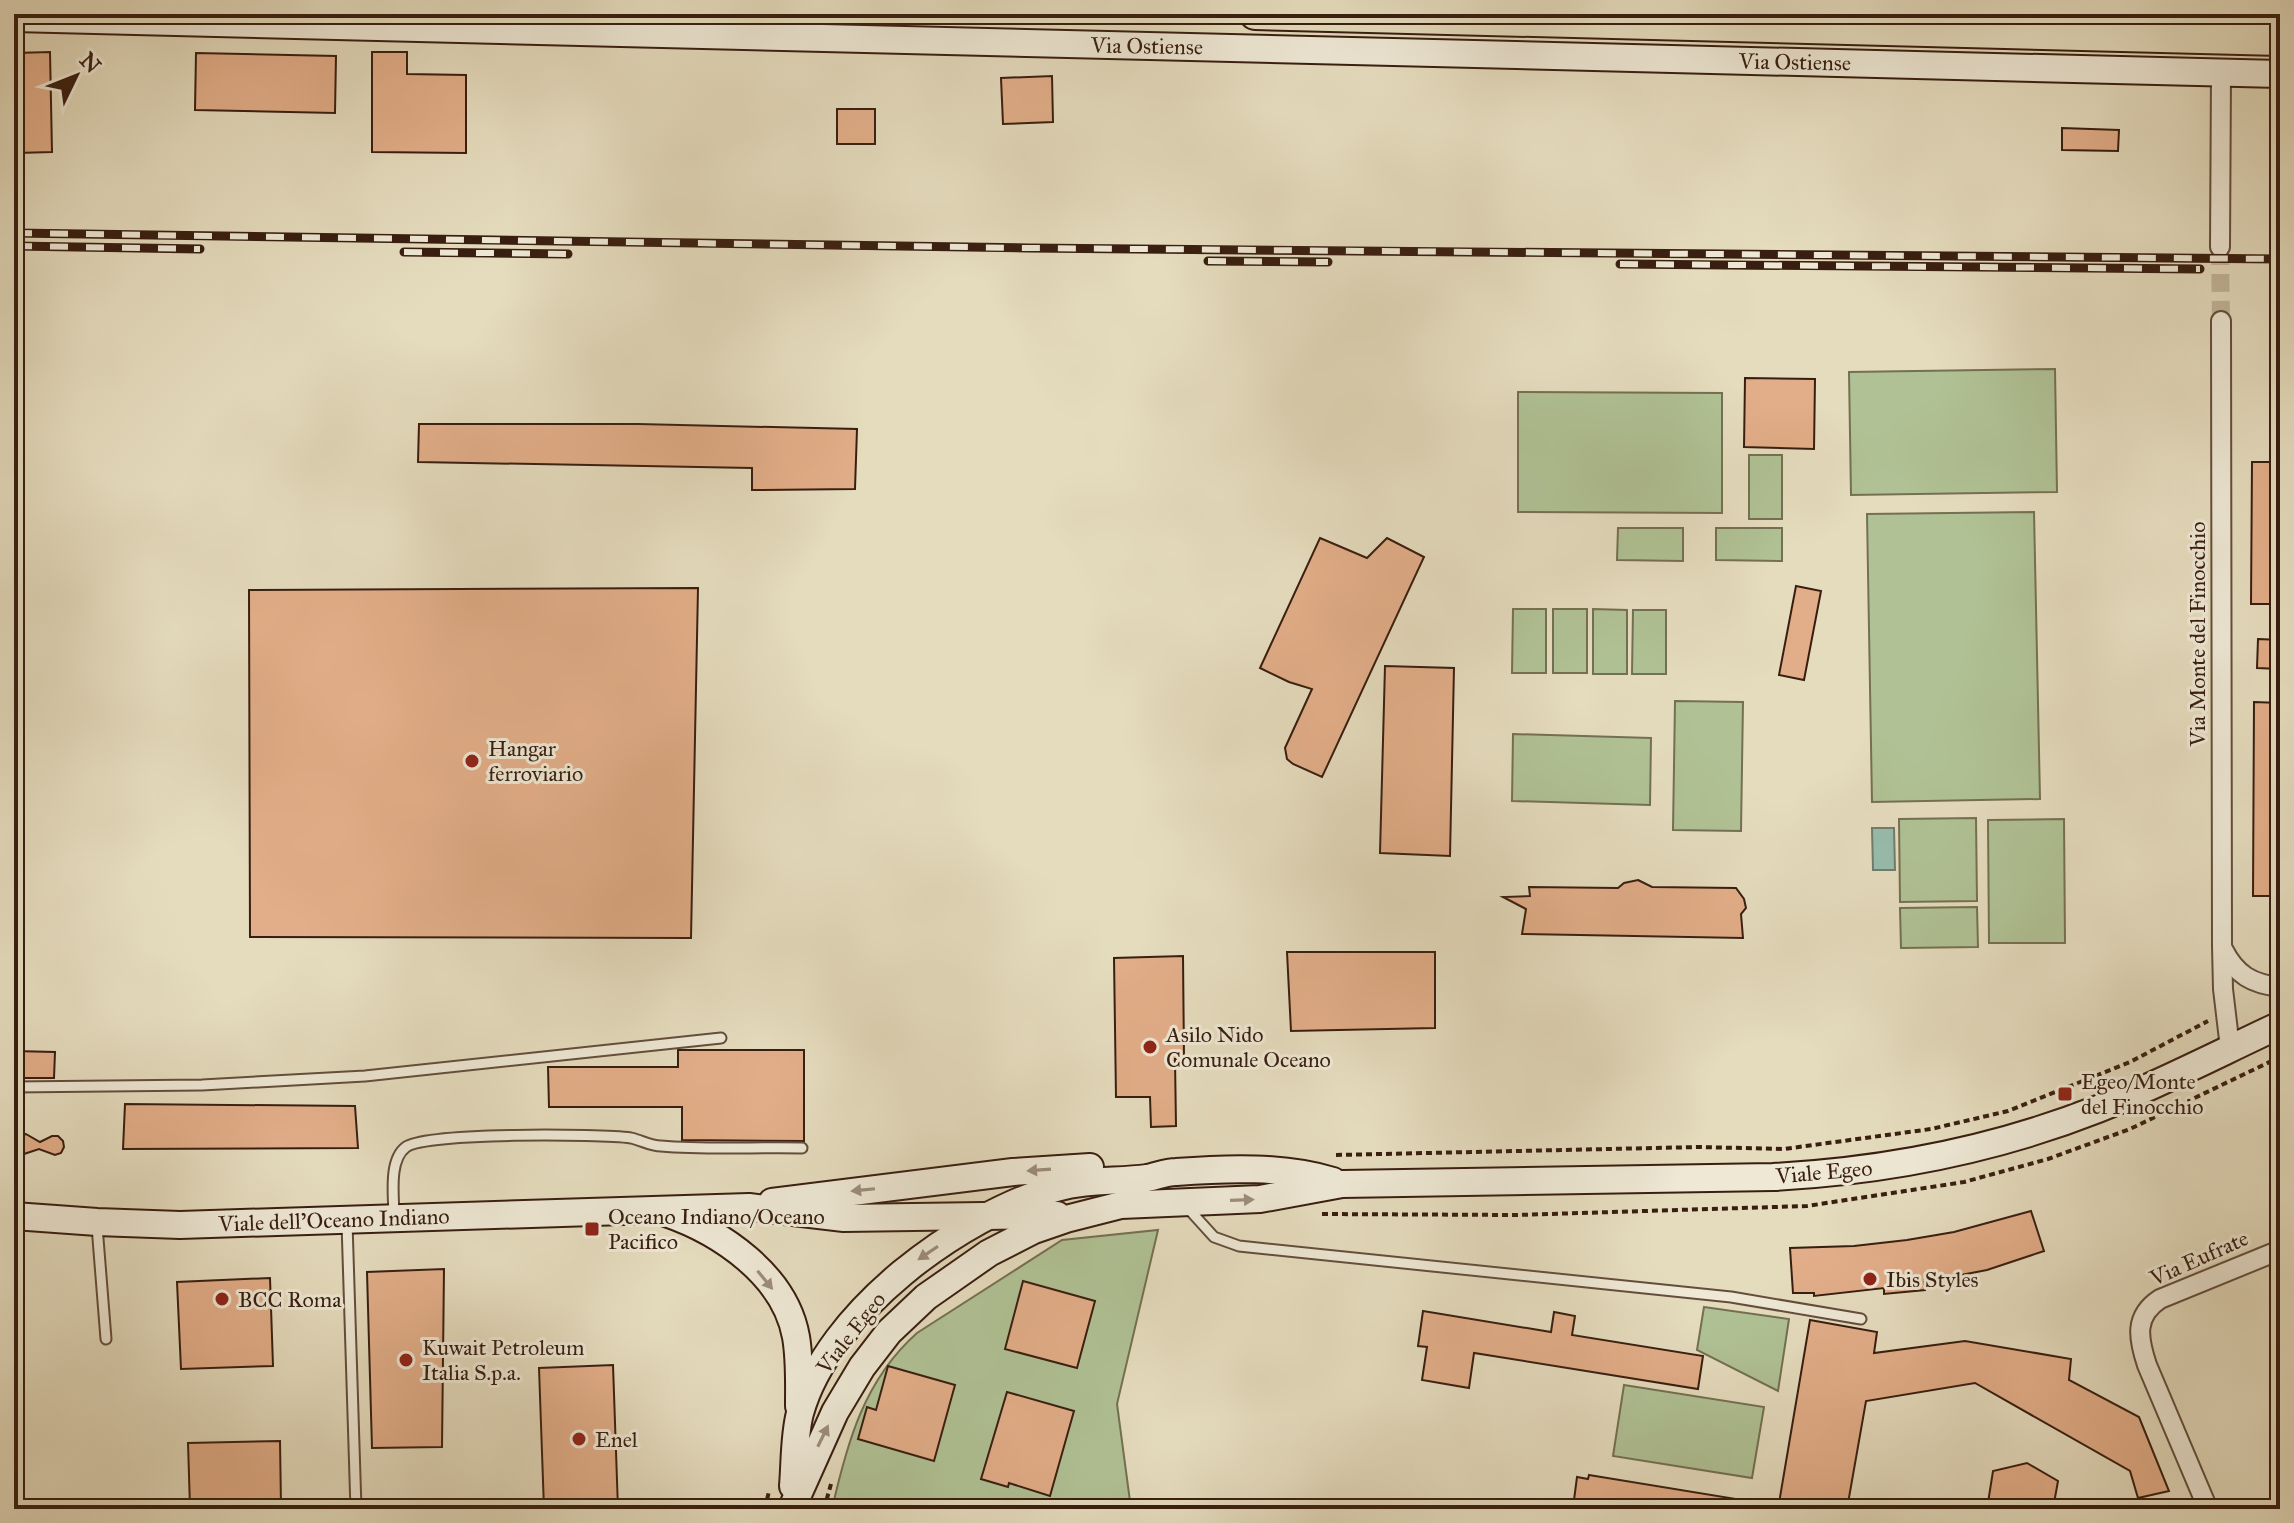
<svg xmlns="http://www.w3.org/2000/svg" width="2294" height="1523" font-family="'IM FELL Great Primer',serif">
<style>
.green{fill:#b0c295;stroke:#747052;stroke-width:2}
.water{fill:#97bcab;stroke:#717d6d;stroke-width:2}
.building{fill:#e2ae89;stroke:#381e10;stroke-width:2}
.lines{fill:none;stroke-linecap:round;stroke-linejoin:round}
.street-tunnel{stroke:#c2b69b;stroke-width:18;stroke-dasharray:18 9;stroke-linecap:butt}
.lane-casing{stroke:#634e3c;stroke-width:13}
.street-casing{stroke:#634e3c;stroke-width:22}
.secondary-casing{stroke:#381e10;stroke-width:30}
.primary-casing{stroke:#381e10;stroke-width:34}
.path{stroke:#381e10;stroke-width:4;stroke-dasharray:6 4;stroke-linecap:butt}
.lane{stroke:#eee8d5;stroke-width:9}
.street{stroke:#eee8d5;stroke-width:18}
.secondary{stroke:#eee8d5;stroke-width:26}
.primary{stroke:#e5dcbe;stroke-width:30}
.rail-casing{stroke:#381e10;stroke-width:9}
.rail{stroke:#eee8d5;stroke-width:6;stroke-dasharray:18;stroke-linecap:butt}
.oneway{fill:#9c8d7c}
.poi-dot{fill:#8f2418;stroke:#eee8d5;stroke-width:3}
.labels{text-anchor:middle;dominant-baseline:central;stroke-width:6;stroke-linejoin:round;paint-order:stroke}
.street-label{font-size:22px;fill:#381e10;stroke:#eee8d5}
.poi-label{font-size:22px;fill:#381e10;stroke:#eee8d5;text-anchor:start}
</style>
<rect width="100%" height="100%" fill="#e5dcbe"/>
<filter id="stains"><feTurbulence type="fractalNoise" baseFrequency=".0025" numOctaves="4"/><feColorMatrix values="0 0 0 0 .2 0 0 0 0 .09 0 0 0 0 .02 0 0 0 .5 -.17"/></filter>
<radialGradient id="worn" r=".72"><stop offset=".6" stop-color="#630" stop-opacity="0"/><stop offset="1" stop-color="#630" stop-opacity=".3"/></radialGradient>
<g class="green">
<polygon points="2055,369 2057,492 1851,495 1849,372"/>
<polygon points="1518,392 1722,393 1722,513 1518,512"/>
<rect x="1749" y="455" width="33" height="64"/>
<polygon points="2034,512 2040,799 1872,802 1867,514"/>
<polygon points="1618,528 1683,528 1683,561 1617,560"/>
<polygon points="1716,528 1782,528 1782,561 1716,560"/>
<polygon points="1513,609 1546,609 1546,673 1512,673"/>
<rect x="1553" y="609" width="34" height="64"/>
<polygon points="1593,609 1627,610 1627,674 1593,674"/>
<polygon points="1633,610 1666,610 1666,674 1632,674"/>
<polygon points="1675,701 1743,702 1741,831 1673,830"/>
<polygon points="1513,734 1651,738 1650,805 1512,801"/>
<polygon points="1976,818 1977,901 1900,902 1899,819"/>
<polygon points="2064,819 2065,943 1989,943 1988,820"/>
<polygon points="1977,907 1978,947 1901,948 1900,908"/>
<path d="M1158,1230L1117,1404L1130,1501L1109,1509H832C847,1443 864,1380 917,1333L1062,1240Z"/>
<polygon points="1704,1307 1789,1319 1778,1391 1697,1350"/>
<polygon points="1624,1385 1764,1407 1752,1478 1613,1456"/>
</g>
<polygon class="water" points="1872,828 1894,828 1895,870 1873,870"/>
<g class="building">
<polygon points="50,52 52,152 17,153 15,53"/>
<polygon points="372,52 407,52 407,74 466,75 466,153 372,152"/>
<polygon points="196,53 336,56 335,113 195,110"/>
<polygon points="1052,76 1053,122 1003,124 1001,78"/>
<rect x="837" y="109" width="38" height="35"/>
<polygon points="2062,128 2119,130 2118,151 2062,150"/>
<polygon points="1745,378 1815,379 1814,449 1744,447"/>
<polygon points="419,424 638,424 857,429 855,489 752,490 752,468 418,462"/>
<polygon points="2252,462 2280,462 2280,604 2251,604"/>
<polygon points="1320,538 1367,558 1387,538 1424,557 1322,777 1293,764 1287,759 1285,748 1312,689 1289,682 1260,668"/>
<polygon points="1796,586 1821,591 1804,680 1779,675"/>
<polygon points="698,588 691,938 250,937 249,590"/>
<polygon points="2258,639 2280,640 2280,669 2257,668"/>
<polygon points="1385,666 1454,668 1450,856 1380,853"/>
<polygon points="2254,702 2280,703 2280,896 2253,896"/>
<polygon points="1638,880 1652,887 1736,888 1744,899 1746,908 1741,914 1743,938 1522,934 1526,909 1503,897 1530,896 1529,887 1618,888 1624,883"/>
<polygon points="1287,952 1435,952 1435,1028 1291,1031"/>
<polygon points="1183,956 1184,1058 1175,1059 1176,1126 1151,1127 1150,1097 1116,1097 1114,958"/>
<polygon points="678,1050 804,1050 804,1141 682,1140 682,1107 549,1107 548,1067 678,1067"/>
<polygon points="14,1051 55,1052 54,1078 14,1078"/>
<polygon points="125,1104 355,1106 358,1148 123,1149"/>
<polygon points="26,1134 40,1142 52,1136 58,1136 63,1141 64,1147 61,1153 55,1155 39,1149 24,1154 17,1144 19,1138"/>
<polygon points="2031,1211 2044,1251 1987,1270 1924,1282 1925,1290 1884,1294 1884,1288 1814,1296 1814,1293 1793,1293 1790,1248 1854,1246 1907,1240 1954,1232"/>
<polygon points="444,1269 442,1447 372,1448 367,1272"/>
<polygon points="270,1278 273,1366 181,1369 177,1282"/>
<polygon points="1023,1281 1095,1301 1077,1368 1005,1349"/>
<polygon points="1423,1311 1551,1332 1554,1312 1575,1316 1572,1335 1703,1356 1698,1389 1474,1353 1469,1388 1422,1380 1427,1347 1418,1346"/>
<polygon points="1810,1320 1877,1332 1874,1353 1965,1341 2071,1359 2069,1380 2139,1417 2169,1491 2138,1498 2130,1471 1975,1383 1866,1401 1847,1509 1778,1509"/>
<polygon points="613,1365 618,1509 544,1509 539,1368"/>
<polygon points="888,1366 955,1385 934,1461 858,1439 867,1407 876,1410"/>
<polygon points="1007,1392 1074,1411 1050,1496 1009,1483 1008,1487 981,1479"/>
<polygon points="280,1441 281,1506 190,1507 188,1443"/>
<polygon points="2027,1463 2058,1481 2053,1509 1987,1509 1993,1471"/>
<polygon points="1589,1475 1736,1499 1735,1509 1584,1509 1585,1502 1574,1500 1577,1477 1588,1479"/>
</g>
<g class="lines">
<polyline class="street-tunnel" points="2220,247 2221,321"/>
<g class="lane-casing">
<g id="lane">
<polyline points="14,1087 202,1085 365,1076 721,1038"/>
<polyline points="1185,1205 1214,1237 1239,1246 1731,1297 1861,1319"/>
<path d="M394,1217C394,1198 388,1160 406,1147C426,1132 601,1134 631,1138C641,1140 650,1146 661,1146C707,1150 755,1147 802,1148"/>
<polyline points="347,1223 356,1509"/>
<polyline points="97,1226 106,1339"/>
</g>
</g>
<g class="street-casing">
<g id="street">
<polyline points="2220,247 2221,73"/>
<polyline points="2221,321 2222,946 2223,989 2230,1048"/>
<path d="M2223,949C2236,975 2252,984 2280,987"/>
<path d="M2208,1509L2147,1365C2138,1338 2134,1316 2160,1299L2280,1250"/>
</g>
</g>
<g class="secondary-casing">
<g id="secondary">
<polyline points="14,18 2280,74"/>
<polyline points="772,1202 1013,1172 1090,1167"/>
<path d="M666,1213C721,1232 785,1275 796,1337C800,1360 799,1384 799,1406"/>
<polyline points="14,1216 97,1222 180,1225 749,1207 844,1218 1057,1215"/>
<path d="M793,1486C795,1462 794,1436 800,1413C828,1312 959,1216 1056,1188C1086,1179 1117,1182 1147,1178C1157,1176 1166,1172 1176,1172C1227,1168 1285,1166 1333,1181"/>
<path d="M792,1508L835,1412L862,1367L889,1332L926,1297L989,1253L1034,1230L1066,1219L1121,1205L1260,1199L1342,1184L1773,1177C1885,1171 1994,1150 2098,1109C2160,1084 2220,1053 2280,1025"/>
</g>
</g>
<g class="primary-casing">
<polyline id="primary" points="1255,14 2280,40"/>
</g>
<g class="path">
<polyline points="1336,1155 1699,1147 1784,1149 1931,1129 2008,1111 2130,1062 2208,1021"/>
<polyline points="1322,1214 1516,1215 1807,1206 1964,1182 2048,1159 2130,1129 2280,1057"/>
<polyline points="765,1509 769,1491"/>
<polyline points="824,1509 831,1484"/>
</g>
<use href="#lane" class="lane"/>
<use href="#street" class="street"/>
<use href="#secondary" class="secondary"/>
<use href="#primary" class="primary"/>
<g class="rail-casing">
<g id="rail">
<polyline points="14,233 1028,248 2280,259"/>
<polyline points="14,246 200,249"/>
<polyline points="404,252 568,254"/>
<polyline points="1208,261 1328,262"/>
<polyline points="1620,264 2200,269"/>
</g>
</g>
<use href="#rail" class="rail"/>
</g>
<defs><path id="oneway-solid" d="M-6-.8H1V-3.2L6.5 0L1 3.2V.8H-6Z" transform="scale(2)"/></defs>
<g class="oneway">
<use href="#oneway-solid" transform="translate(1039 1170) rotate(176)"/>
<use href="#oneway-solid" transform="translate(863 1190) rotate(174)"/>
<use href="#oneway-solid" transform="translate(1242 1200) rotate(-2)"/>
<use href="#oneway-solid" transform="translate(928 1253) rotate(146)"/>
<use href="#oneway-solid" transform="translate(765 1280) rotate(51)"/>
<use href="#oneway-solid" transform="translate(823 1436) rotate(-64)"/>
</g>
<g class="poi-dot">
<circle cx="472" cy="761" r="8"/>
<circle cx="1150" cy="1047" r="8"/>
<rect x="2057" y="1086" width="16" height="16" rx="4"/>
<rect x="584" y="1221" width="16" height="16" rx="4"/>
<circle cx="1870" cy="1279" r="8"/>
<circle cx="222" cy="1299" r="8"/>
<circle cx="406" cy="1360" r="8"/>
<circle cx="579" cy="1439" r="8"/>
</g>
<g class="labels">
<g class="street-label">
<text transform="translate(1147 46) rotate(1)">Via Ostiense</text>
<text transform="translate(1795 62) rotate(1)">Via Ostiense</text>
<text transform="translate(2197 634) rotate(-90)">Via Monte del Finocchio</text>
<text transform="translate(1824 1172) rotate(-5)">Viale Egeo</text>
<text transform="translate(334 1220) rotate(-2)">Viale dell'Oceano Indiano</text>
<text transform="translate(2199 1258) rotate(-24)">Via Eufrate</text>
<text transform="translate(851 1333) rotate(-52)">Viale Egeo</text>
</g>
<g class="poi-label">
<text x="488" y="748">Hangar<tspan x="488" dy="25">ferroviario</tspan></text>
<text x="1166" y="1034">Asilo Nido<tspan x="1166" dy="25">Comunale Oceano</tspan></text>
<text x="2081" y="1081">Egeo/Monte<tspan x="2081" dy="25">del Finocchio</tspan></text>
<text x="608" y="1216">Oceano Indiano/Oceano<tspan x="608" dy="25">Pacifico</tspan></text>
<text x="1886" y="1279">Ibis Styles</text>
<text x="238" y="1299">BCC Roma</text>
<text x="422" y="1347">Kuwait Petroleum<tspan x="422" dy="25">Italia S.p.a.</tspan></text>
<text x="595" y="1439">Enel</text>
</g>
</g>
<rect width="2294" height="1523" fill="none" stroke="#e5dcbe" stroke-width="48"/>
<rect x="16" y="16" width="2262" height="1491" fill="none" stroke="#381e10" stroke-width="4"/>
<rect x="24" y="24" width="2246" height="1475" fill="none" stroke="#381e10" stroke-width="2"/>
<g transform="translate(76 76) rotate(47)" stroke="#eee8d5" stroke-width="6" paint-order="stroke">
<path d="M0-6L14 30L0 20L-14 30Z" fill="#381e10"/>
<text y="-12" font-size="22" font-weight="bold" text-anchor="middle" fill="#381e10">N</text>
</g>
<rect width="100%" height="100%" filter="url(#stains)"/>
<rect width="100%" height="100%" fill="url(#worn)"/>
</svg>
